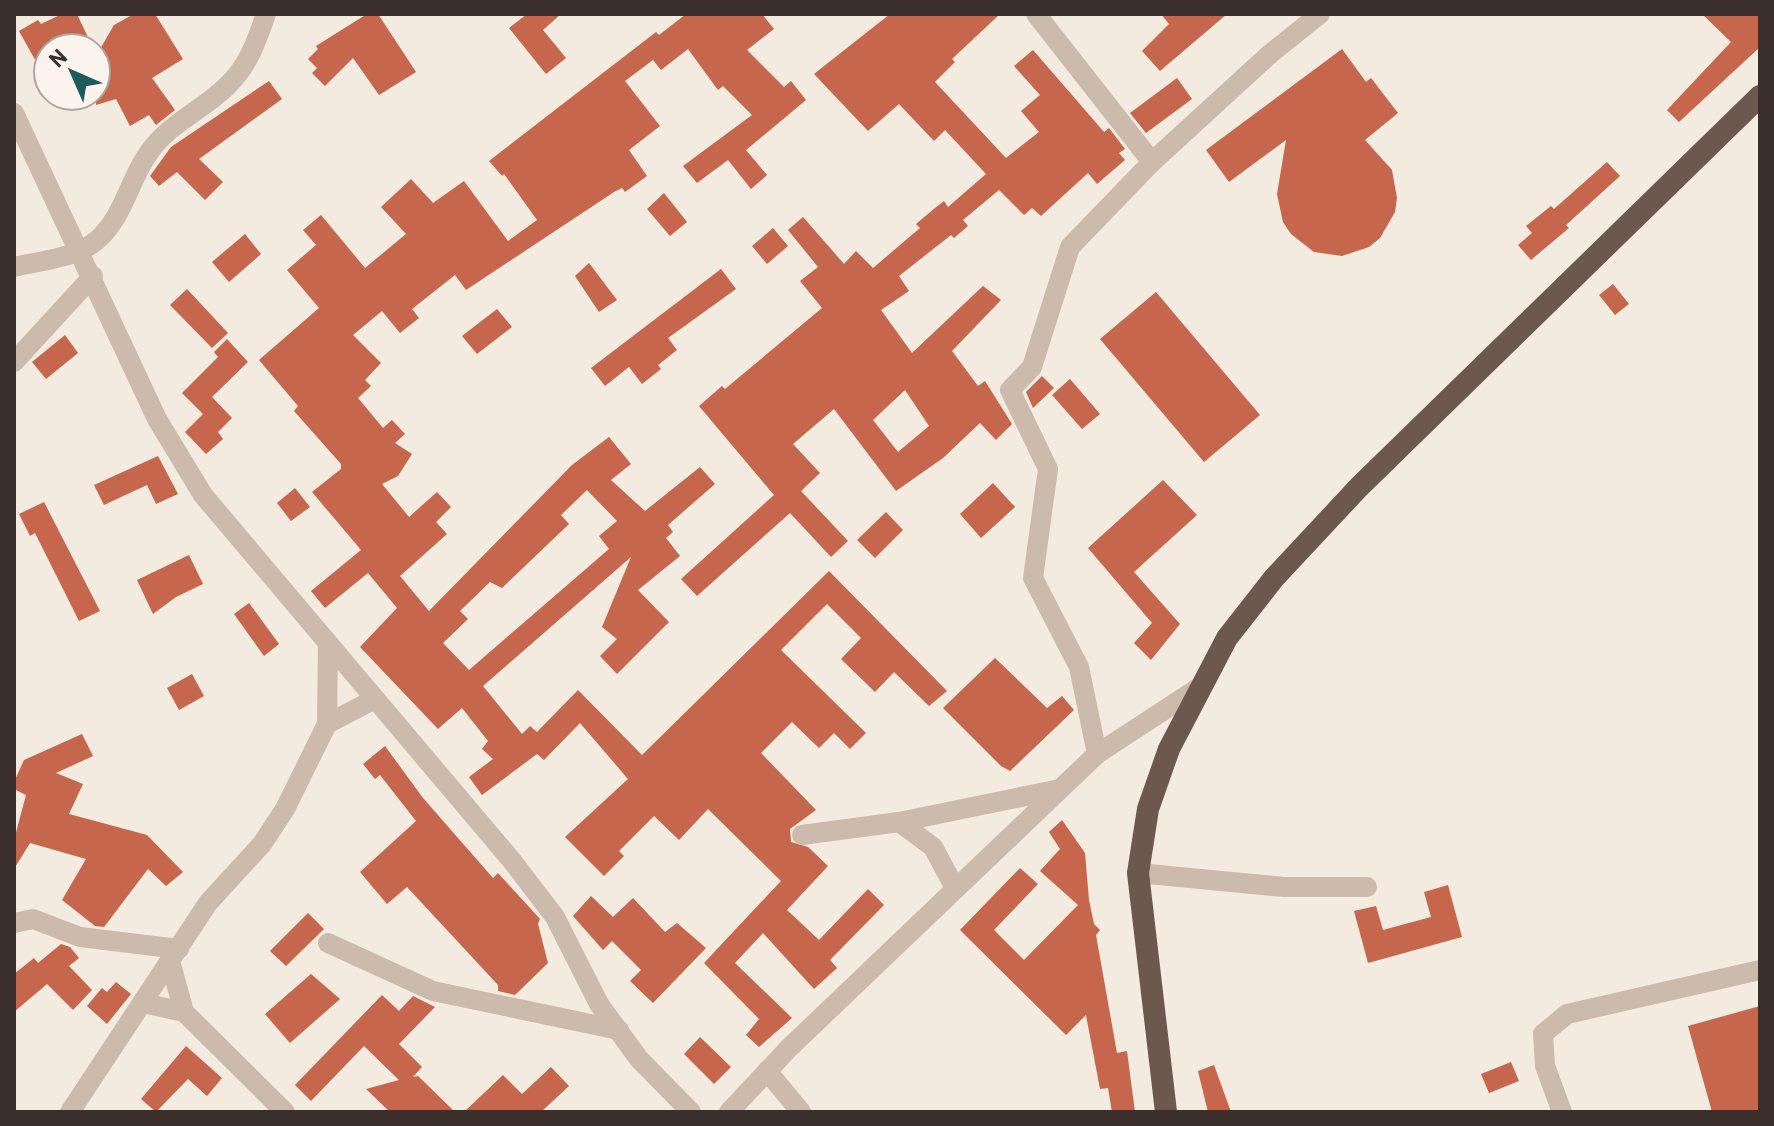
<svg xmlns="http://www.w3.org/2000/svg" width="1774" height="1126" font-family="Barlow,sans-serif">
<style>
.building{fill:#c6664c;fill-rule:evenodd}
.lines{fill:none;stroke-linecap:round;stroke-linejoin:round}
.minor{stroke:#ccbaac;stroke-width:20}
.trunk{stroke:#6c584f;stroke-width:22}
</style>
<rect width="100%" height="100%" fill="#f3eae0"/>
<g class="building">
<polygon points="62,14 77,14 93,48 48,48 48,83 19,31 38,20 41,24"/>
<polygon points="134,14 155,14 183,59 152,78 175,110 156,125 149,115 130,126 116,99 96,105 96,56 114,25"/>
<polygon points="367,14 378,14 416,72 379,95 353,58 325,86 312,73 317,68 308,59 318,49 316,46"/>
<polygon points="527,14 561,14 543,30 566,58 546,74 509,28"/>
<path d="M686,14H762L774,29L747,50L784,87L791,81L806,100L746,150L767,175L751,189L728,160L697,183L683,166L752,115L723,86L718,90L688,49L661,70L653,60L625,81L660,126L629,150L647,176L625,192L622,188L614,192L466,290L455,275L412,309L419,318L400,333L382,311L353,335L381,363L365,380L371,386L358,398L383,428L392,420L405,434L395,443L412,454L398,476L382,484L409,517L437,492L451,507L436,522L447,534L400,576L429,611L572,465L609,437L631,464L611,480L645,511L700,467L715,484L668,525L673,532L666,538L680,556L638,590L669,622L617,674L600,656L617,639L602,627L631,557L483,686L522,734L530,726L537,732L578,690L642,755L829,571L947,691L929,706L894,672L875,692L841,659L861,638L827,604L781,650L866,733L850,749L834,733L819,748L792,722L761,753L816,810L790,829L791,842L808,847L828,866L787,910L819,940L868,889L884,905L830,960L837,968L814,989L763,933L735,963L792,1018L759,1047L746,1035L759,1019L704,963L781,881L708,809L679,840L654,816L619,851L624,856L604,876L565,837L628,779L580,723L544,760L537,754L482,795L469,777L493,759L482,749L488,741L462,708L438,729L360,647L397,608L368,573L325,608L311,591L361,550L312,492L341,469V464L294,411L298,406L259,360L319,308L287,270L316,245L303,230L321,215L365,268L406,234L381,207L411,179L433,203L464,181L508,241L537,220L504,174L502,176L489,161L656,32L659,35ZM587,490L617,521L599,536L609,549L469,670L443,643L468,619L460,611L490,582L502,588L569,524L561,515Z"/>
<path d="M890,14H1000L952,59L955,62L935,82L1006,158L1039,132L1021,111L1040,95L1014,66L1033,50L1104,132L1109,128L1125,149L1119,153L1125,160L1097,184L1088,173L1041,216L1032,208L1024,215L999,190L963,220L968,226L954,238L951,235L899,276L909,291L881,310L912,353L983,286L1001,300L952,351L978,386L985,381L1012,424L996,440L980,423L943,458L896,491L834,409L793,444L820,473L801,491L848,541L831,557L790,513L697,596L681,579L774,495L699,406L722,386L725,389L822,308L800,281L818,267L788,230L803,217L844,264L856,251L873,268L920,228L916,224L935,208L944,201L948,207L986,174L945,130L934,141L899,104L868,131L814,74ZM905,390L929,426L898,452L873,420Z"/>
<polygon points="1161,14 1227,14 1160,71 1142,51 1169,24"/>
<polygon points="1702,14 1760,14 1760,47 1679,122 1667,110 1731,42"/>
<polygon points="1342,49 1366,82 1371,78 1398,113 1365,140 1392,170 1397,198 1395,212 1380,238 1369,247 1342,256 1314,252 1291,234 1283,222 1277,194 1286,140 1229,182 1206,150"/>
<polygon points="1177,78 1192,99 1146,133 1130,113"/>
<polygon points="269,81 282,99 199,159 223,182 205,200 177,172 159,186 150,176 171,147"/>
<polygon points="1607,162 1620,176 1566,225 1569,228 1531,260 1518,245 1532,233 1526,226 1551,206 1554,209"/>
<polygon points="664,193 687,222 670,236 647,209"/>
<polygon points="773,228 788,246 767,264 752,246"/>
<polygon points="245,234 261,254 229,282 212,262"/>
<polygon points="589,263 617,300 599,312 575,276"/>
<polygon points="721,269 736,289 668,338 677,350 658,365 661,369 642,384 629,367 605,386 591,368"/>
<polygon points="1613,284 1629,304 1615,315 1599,295"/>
<polygon points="187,289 228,333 212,348 170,305"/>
<polygon points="1156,292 1260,415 1204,462 1100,339"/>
<polygon points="497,309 512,327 477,354 462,336"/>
<polygon points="65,335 78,353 46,379 32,362"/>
<polygon points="227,339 248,362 212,397 232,418 218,432 223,439 206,454 185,432 203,414 182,393 218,357 214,352"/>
<polygon points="1042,376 1054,388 1033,408 1026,392"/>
<polygon points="1070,379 1100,414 1082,429 1052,395"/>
<polygon points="158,456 178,494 156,504 147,485 104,505 94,485"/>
<polygon points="1163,480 1197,515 1134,572 1180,624 1151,660 1134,643 1152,623 1088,548"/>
<polygon points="993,483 1015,507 981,538 960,514"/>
<polygon points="295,488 310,507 291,521 277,503"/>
<polygon points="44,502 100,611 79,621 35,533 30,536 19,514"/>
<polygon points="886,512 903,530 875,558 857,540"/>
<polygon points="189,555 203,584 176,597 153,614 137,580"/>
<polygon points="249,603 279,644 264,656 234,614"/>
<polygon points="995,658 1047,708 1062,696 1074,710 1010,771 1001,766 943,708"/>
<polygon points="192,674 204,696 179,710 167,688"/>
<polygon points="82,734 93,756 56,773 83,784 69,814 147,835 183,872 166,886 148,869 104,927 95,926 62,900 86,859 30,843 14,869 14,840 26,795 14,789 14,782 24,760"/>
<polygon points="385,746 423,798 493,878 498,873 540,919 538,924 548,963 515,995 498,991 498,985 407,887 387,904 360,872 416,821 380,775 375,779 363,764"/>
<polygon points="1062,820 1085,853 1089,900 1094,924 1100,930 1096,935 1117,1053 1127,1051 1135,1112 1112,1112 1108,1088 1100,1089 1086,1015 1066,1035 960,930 1020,868 1038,884 994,930 1024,960 1078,905 1040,871 1060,849 1049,832"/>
<polygon points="1448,885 1462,937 1368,963 1354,911 1376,906 1383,930 1431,917 1424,892"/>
<polygon points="591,896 613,917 633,898 665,932 677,923 706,948 653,1003 630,981 641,970 612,941 603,950 573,916"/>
<polygon points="308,913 324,929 286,966 270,951"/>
<polygon points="61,944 70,947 79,958 69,966 92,990 73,1010 47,984 14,1012 14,974 34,958 38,963"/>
<polygon points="311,974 340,999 290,1043 265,1014"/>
<polygon points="116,982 131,994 107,1024 87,1006 102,988 107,992"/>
<polygon points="382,995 399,1011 413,996 435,1007 399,1044 422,1067 413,1077 418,1076 455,1112 390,1112 366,1089 399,1080 364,1046 311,1101 295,1085"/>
<polygon points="1760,1006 1760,1112 1712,1112 1688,1026"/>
<polygon points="700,1037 731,1067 714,1084 684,1054"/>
<polygon points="186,1046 222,1078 207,1096 188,1079 156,1112 141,1099"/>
<polygon points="1511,1062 1519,1081 1489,1093 1481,1074"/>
<polygon points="1214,1065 1231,1112 1208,1112 1198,1071"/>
<polygon points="551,1067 569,1086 541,1112 464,1112 503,1075 522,1094"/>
</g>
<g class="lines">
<g class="minor">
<polyline points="1036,14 1152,162"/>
<polyline points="14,113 157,419 203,495 513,862 555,917 599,1004 639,1059 691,1112"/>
<path d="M14,267C40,261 75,258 96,241C125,217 130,175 153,147C174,121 207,107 229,84C249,64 257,40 266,14"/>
<polyline points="14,362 93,276"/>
<polyline points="327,724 373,700"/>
<polyline points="1097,754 1079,667 1033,578 1048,469 1010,390 1032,367 1070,247 1152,162 1270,54 1320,14"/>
<polyline points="899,822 1060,789"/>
<polyline points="802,835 899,822 933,847 955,888"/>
<polyline points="1138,873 1284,887 1367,887"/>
<polyline points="14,923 33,919 80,937 179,949"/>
<polyline points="328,943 433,991 619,1030"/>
<polyline points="170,961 184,1012 285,1112"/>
<polyline points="143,1003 184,1012"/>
<polyline points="767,1071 801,1112"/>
<polyline points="70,1112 208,903 262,844 285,809 327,724 328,643"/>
<polyline points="729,1112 789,1048 1097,754 1198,688"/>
<polyline points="1562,1112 1545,1066 1543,1034 1567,1014 1760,970"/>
</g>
<polyline class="trunk" points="1166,1112 1138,873 1148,809 1169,749 1227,638 1274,578 1359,487 1760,96"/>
</g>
<rect width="1774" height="1126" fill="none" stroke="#3a2f2b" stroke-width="32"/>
<g transform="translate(72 72) rotate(315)"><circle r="38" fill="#fbf4ed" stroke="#aea59f" stroke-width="2"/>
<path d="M0-6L14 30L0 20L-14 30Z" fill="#1f5a5c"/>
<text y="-12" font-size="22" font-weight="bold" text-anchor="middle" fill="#3a2f2b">N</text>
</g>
</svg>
